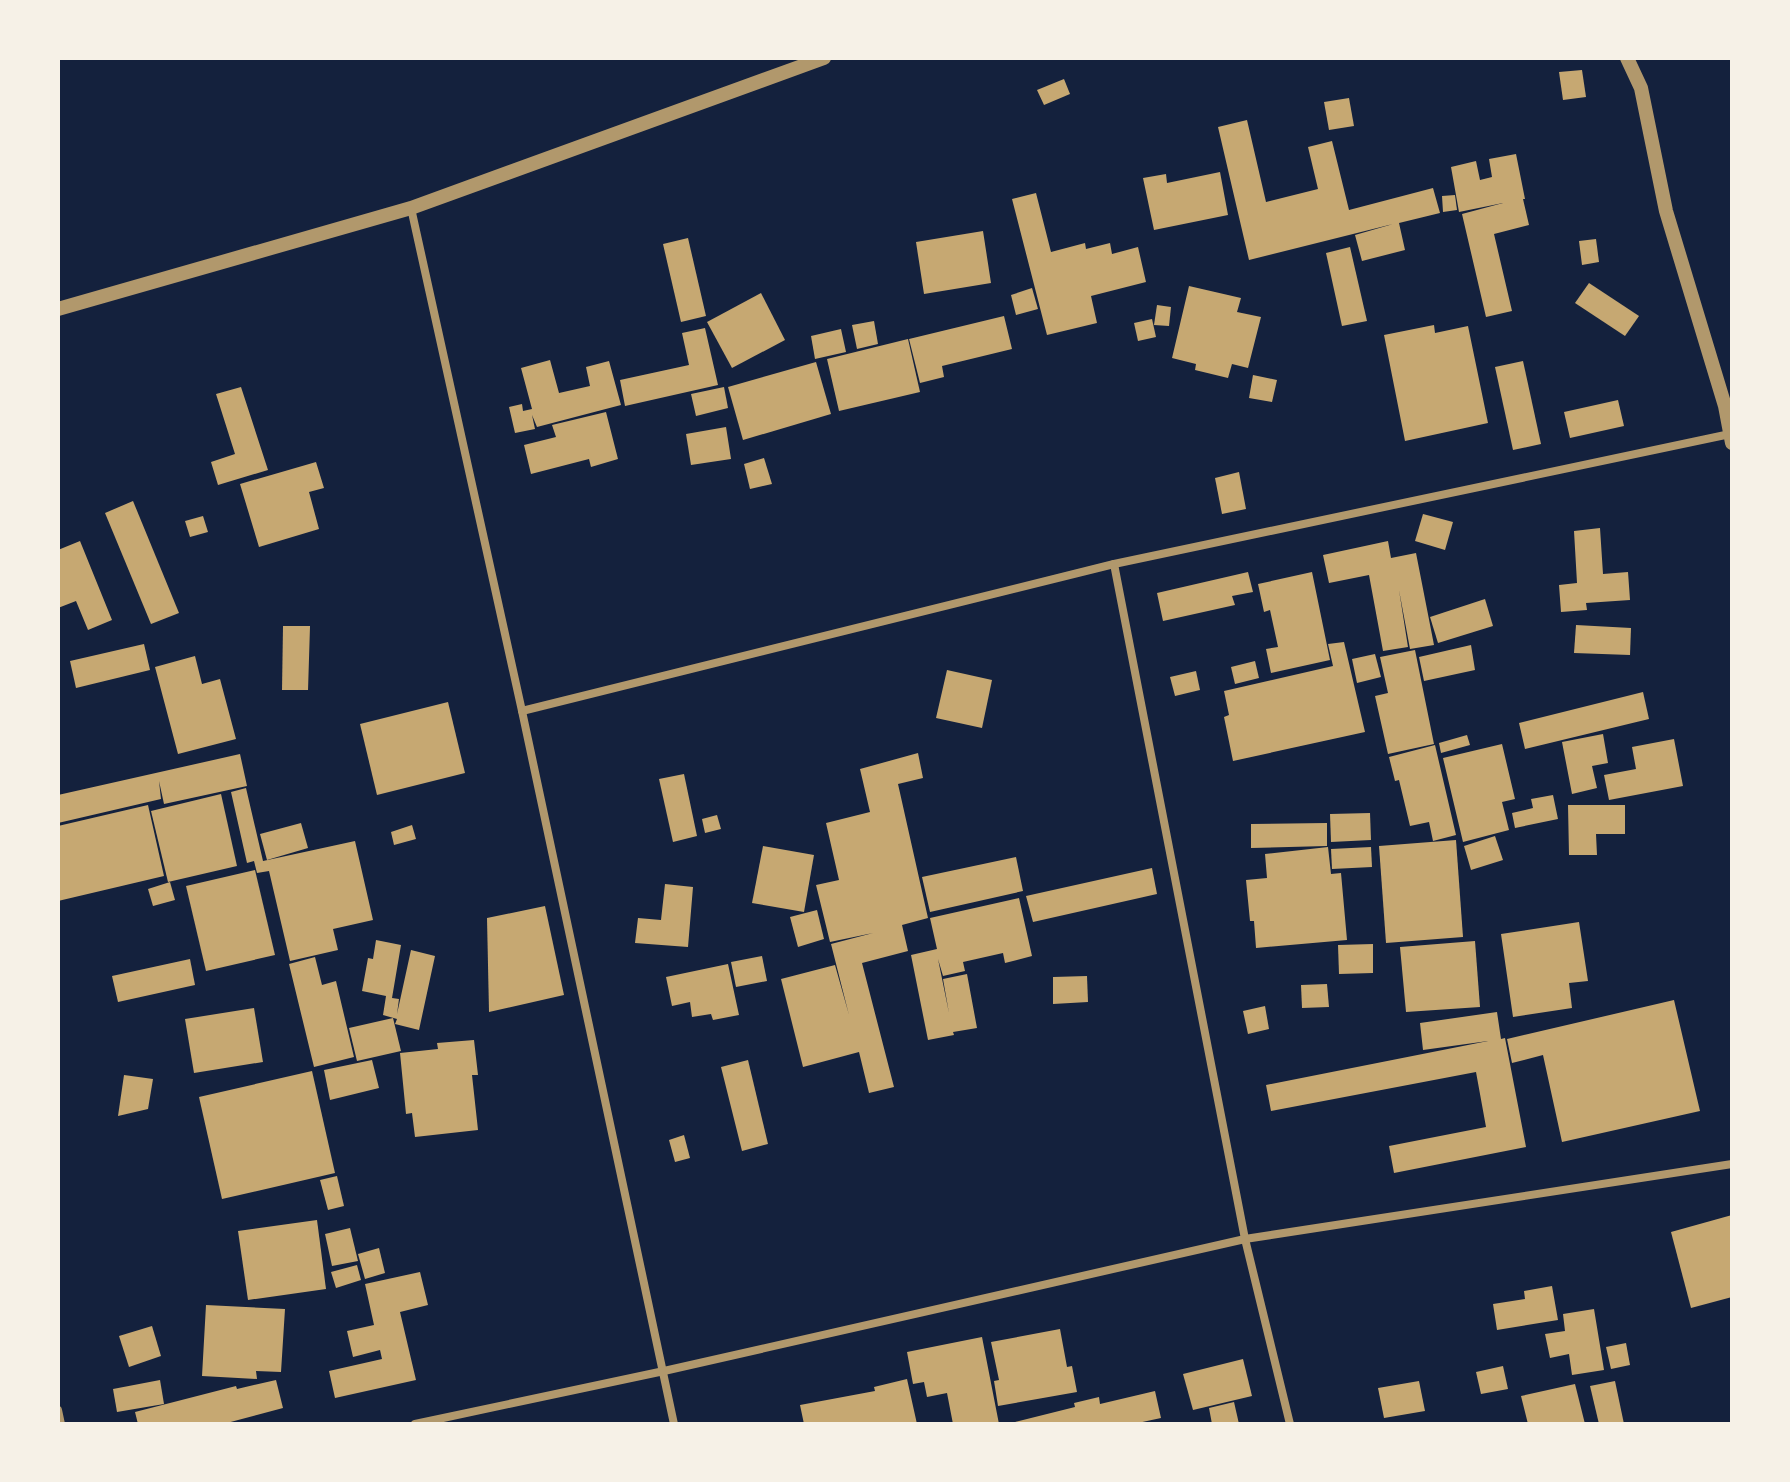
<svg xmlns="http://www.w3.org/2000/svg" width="1790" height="1482" font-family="'Roboto Serif',serif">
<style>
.building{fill:#c6a872}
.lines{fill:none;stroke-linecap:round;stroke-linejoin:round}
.minor{stroke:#b1986c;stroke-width:8}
.tertiary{stroke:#b1986c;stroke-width:14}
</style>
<rect width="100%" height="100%" fill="#14213d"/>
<g class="building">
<polygon points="1582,70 1586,97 1563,100 1559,72"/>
<polygon points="1064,79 1070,94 1044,105 1037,90"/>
<polygon points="1349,98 1354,126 1329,130 1324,102"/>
<polygon points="1247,120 1266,202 1318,189 1308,147 1332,141 1349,210 1433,188 1440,213 1399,223 1405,250 1362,261 1355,235 1393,224 1249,260 1218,127"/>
<polygon points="1516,154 1525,199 1523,199 1529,225 1494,234 1512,311 1486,317 1462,214 1503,203 1459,212 1451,167 1476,161 1480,180 1492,177 1489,159"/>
<polygon points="1220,172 1228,215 1154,230 1143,178 1166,174 1167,183"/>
<polygon points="1036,193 1051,252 1085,243 1086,249 1110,243 1112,254 1138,247 1146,282 1091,296 1097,323 1047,335 1012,199"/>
<polygon points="1455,195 1457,210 1443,212 1442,196"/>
<polygon points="983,231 991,283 924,294 916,242"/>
<polygon points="688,238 706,316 681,322 663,244"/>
<polygon points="1596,239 1599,262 1582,265 1579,241"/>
<polygon points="1350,247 1367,321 1342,326 1326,253"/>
<polygon points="1589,283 1639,316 1625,336 1575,303"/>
<polygon points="1189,286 1241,298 1237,312 1261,317 1248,368 1232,364 1228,378 1195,370 1196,364 1172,358"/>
<polygon points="1032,288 1038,309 1016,315 1011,295"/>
<polygon points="761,293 785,340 732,368 707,322"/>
<polygon points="1157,305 1171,307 1169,326 1154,325"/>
<polygon points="1004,316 1012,349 942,366 944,377 920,383 909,339"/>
<polygon points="1152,319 1156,337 1138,341 1134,323"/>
<polygon points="874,321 878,344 857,349 852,325"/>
<polygon points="1434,325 1435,333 1468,326 1488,423 1405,441 1384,335"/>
<polygon points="705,328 718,385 625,406 620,380 689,365 682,333"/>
<polygon points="841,329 846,352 815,359 811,336"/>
<polygon points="908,339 920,392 839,411 827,359"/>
<polygon points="550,360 559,393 590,386 586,367 609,361 621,405 537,427 532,415 535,429 515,433 509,407 522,404 523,411 532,409 521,368"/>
<polygon points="1523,361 1541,444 1513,450 1495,367"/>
<polygon points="816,362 831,414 743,440 728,387"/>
<polygon points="1253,375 1277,380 1272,402 1249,398"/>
<polygon points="241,387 268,470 218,485 211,462 235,454 216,394"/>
<polygon points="724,387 728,408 696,416 691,394"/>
<polygon points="1618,400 1624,426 1570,438 1564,412"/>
<polygon points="606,412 618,459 591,467 589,459 531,474 524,445 556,437 552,425"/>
<polygon points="726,427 731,459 691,465 686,434"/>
<polygon points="764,458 772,484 750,489 744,464"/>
<polygon points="316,462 324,488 309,492 319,529 259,547 240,484"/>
<polygon points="1239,472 1246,509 1222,514 1215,478"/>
<polygon points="133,501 179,613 151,624 105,513"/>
<polygon points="1423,514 1453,522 1445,550 1415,541"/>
<polygon points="203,516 208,532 190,537 185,521"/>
<polygon points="1600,528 1603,574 1628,572 1630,600 1586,603 1587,610 1561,612 1559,585 1577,583 1574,531"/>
<polygon points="80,541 112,620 88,630 76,601 58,608 58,550"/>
<polygon points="1388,541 1391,558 1416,553 1434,645 1410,649 1399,590 1408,647 1383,651 1369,575 1329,583 1323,555"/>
<polygon points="1248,572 1253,592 1232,596 1235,605 1163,621 1157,593"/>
<polygon points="1312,572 1330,660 1271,673 1266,649 1278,647 1270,610 1264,612 1258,584"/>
<polygon points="1485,599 1493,626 1438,643 1430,617"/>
<polygon points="1576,625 1631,628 1630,655 1574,653"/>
<polygon points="283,626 310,626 308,690 282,690"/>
<polygon points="1344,642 1365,732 1233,761 1224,717 1229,715 1224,691 1333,666 1328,644"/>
<polygon points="144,644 150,670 76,688 70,661"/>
<polygon points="1471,645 1475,670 1424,681 1419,657"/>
<polygon points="1415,650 1434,744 1388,754 1375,696 1388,693 1380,657"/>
<polygon points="1375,654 1381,677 1357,683 1352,659"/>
<polygon points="195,656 202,684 220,679 236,739 178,754 155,667"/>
<polygon points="1255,661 1259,678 1235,684 1231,667"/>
<polygon points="947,670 992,680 982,728 936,718"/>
<polygon points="1196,671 1200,690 1175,696 1170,677"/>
<polygon points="1643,692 1649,719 1525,749 1519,723"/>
<polygon points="448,702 465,773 377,795 360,724"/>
<polygon points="1603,734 1608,763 1592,766 1597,788 1572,794 1562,742"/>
<polygon points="1467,735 1470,745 1441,753 1439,743"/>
<polygon points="1674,739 1683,786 1609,800 1604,775 1636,769 1632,747"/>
<polygon points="1502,744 1515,799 1502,802 1509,830 1463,842 1443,758"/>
<polygon points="1435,745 1456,835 1433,841 1429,822 1410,826 1399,780 1395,781 1389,757"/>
<polygon points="918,753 923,778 898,784 928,918 902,925 908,951 862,963 894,1087 869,1093 859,1052 803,1067 781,979 835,965 849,1015 831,944 873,933 830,942 816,885 839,880 826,823 870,812 860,769"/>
<polygon points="240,754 247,786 164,804 159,781 161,799 58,823 58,795"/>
<polygon points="684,774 697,836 673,842 659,779"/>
<polygon points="246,788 263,861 355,841 373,920 333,929 338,950 290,961 269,871 257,873 254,861 247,863 231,792"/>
<polygon points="221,794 237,866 168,882 151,811"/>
<polygon points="1553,795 1558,819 1515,828 1512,813 1533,808 1531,799"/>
<polygon points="148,805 164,876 58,901 58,826"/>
<polygon points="1568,805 1625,805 1625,834 1596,834 1597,855 1569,855"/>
<polygon points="1370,813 1371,840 1331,842 1330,814"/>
<polygon points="717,815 721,829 705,833 702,819"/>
<polygon points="301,823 308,848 267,860 260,834"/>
<polygon points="1327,823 1327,846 1251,848 1251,824"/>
<polygon points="412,825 416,839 394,845 391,832"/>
<polygon points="1495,836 1503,860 1471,870 1464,846"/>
<polygon points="1456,840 1463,937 1386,943 1379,846"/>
<polygon points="763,846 814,855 804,912 752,903"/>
<polygon points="1328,847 1331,874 1341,873 1347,940 1256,948 1254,921 1250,921 1246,880 1267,878 1265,854"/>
<polygon points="1371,847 1372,867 1332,869 1331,849"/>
<polygon points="1016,857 1023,891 930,912 922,877"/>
<polygon points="1152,868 1157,894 1033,922 1026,896"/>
<polygon points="255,870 275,955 206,971 186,886"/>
<polygon points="170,882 175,900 153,906 148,889"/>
<polygon points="665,884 693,887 688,947 635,943 638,918 661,920"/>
<polygon points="1019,898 1032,956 1005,963 1003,953 963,962 965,971 943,976 938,959 949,1013 943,979 967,974 977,1028 953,1032 954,1035 928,1040 911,955 937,949 930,918"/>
<polygon points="545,906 564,995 489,1012 487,918"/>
<polygon points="817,910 824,939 798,947 790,917"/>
<polygon points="1579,922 1588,981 1569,983 1572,1008 1513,1017 1501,934"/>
<polygon points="376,940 401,945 392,998 399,999 397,1014 411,950 435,956 419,1030 395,1024 397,1019 383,1015 386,996 362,991 368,958 373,959"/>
<polygon points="1475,941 1480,1007 1406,1012 1400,947"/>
<polygon points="1373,944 1373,973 1339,974 1338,945"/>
<polygon points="762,956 767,981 736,987 731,962"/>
<polygon points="315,957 322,985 336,981 354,1057 314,1067 289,964"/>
<polygon points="190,959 195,985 118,1002 112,976"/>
<polygon points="728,964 739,1015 713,1020 711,1014 692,1017 690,1002 672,1006 666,977"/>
<polygon points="1087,976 1088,1002 1053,1004 1053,977"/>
<polygon points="1327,984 1329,1007 1302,1008 1301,985"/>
<polygon points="1674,1000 1700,1111 1562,1142 1543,1055 1512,1063 1507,1039"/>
<polygon points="1265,1006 1269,1029 1248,1034 1243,1011"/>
<polygon points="254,1008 263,1062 194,1073 185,1019"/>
<polygon points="1497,1012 1501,1039 1505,1038 1526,1147 1394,1173 1389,1146 1486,1127 1476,1072 1271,1111 1266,1085 1488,1041 1423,1050 1420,1023"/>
<polygon points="393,1018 401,1051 357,1061 349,1028"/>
<polygon points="474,1040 478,1075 472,1075 478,1130 415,1137 412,1113 406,1114 400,1053 438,1049 437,1043"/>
<polygon points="372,1060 379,1088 330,1100 324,1070"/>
<polygon points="748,1060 768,1144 742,1151 721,1067"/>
<polygon points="312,1071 335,1173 222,1199 199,1097"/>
<polygon points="124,1075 153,1079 148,1109 118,1116"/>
<polygon points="684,1135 690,1158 675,1162 669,1140"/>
<polygon points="337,1176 344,1206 328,1210 320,1180"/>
<polygon points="1732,1215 1732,1297 1691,1308 1671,1232"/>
<polygon points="317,1220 326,1289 248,1300 238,1231"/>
<polygon points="350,1228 358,1261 332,1266 325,1234"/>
<polygon points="379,1248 385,1273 365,1279 358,1254"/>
<polygon points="357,1265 361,1280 336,1288 331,1272"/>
<polygon points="420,1272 428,1305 400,1312 416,1380 335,1398 329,1371 382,1359 380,1350 353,1357 347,1331 374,1325 365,1284"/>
<polygon points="1552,1286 1558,1320 1497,1330 1493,1304 1525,1299 1524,1291"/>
<polygon points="206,1305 285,1309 281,1372 256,1371 257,1379 202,1376"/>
<polygon points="1594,1309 1604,1370 1572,1375 1569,1354 1550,1358 1545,1334 1565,1331 1563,1314"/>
<polygon points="152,1326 161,1356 129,1367 119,1336"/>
<polygon points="1060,1329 1067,1367 1072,1366 1077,1392 998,1406 994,1381 999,1380 991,1342"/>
<polygon points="982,1337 999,1424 953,1424 947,1393 927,1397 924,1382 913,1384 907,1352"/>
<polygon points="1626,1343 1630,1365 1611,1369 1606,1347"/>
<polygon points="1243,1359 1252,1396 1193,1410 1183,1374"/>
<polygon points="1503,1366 1508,1389 1481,1394 1476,1372"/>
<polygon points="907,1379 917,1424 804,1424 800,1405 875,1391 874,1387"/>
<polygon points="160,1380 164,1404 117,1412 113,1389"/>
<polygon points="276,1380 283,1408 223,1424 138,1424 135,1412 236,1386 237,1389"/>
<polygon points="1419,1381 1425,1411 1384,1418 1378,1388"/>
<polygon points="1615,1381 1624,1424 1599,1424 1590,1386"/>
<polygon points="1575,1384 1585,1424 1528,1424 1521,1396"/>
<polygon points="1155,1391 1161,1418 1133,1424 1007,1424 1075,1407 1074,1403 1099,1397 1100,1404"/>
<polygon points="1234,1402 1239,1424 1212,1424 1209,1408"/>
</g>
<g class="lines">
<g class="minor">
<polyline points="411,208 522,711 674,1424"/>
<polyline points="1114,564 1245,1239 1290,1424"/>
<polyline points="522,711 1114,564 1730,434"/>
<polyline points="58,1410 61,1424"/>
<polyline points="415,1424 664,1371 1245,1239 1732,1164"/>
</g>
<g class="tertiary">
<polyline points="1627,58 1641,88 1666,211 1725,406 1732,443"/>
<polyline points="58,309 411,208 824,58"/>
</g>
</g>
<rect width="1790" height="1482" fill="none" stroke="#f6f1e7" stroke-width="120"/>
</svg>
